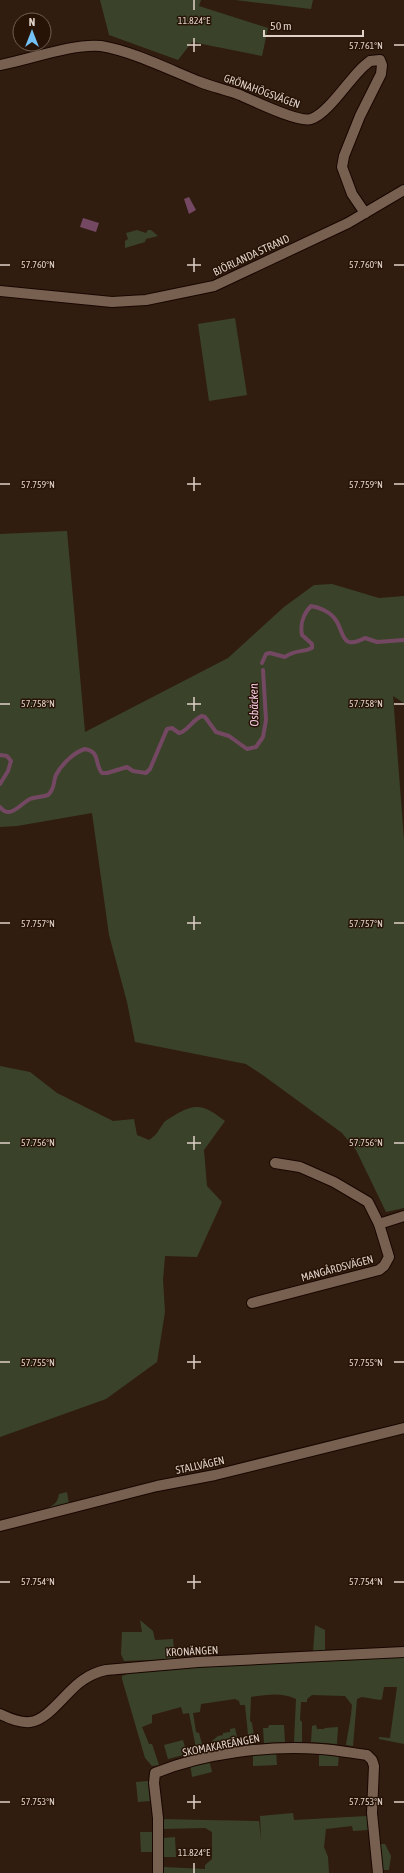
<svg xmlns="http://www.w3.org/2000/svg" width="404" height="1873" font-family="'Asap Condensed',sans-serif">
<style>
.green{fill:#3a432a}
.water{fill:#744862}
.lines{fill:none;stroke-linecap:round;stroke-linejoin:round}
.stream{stroke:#744862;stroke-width:4}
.street-casing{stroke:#180600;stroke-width:12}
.street{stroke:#786051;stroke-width:10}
.ticks{fill:none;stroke:#dfd1c8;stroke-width:1.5}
.labels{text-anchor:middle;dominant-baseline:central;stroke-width:3;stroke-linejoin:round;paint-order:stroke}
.street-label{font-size:11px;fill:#dfd1c8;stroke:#271306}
.water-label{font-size:12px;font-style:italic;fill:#f7cae2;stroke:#271306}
.ticks-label{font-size:10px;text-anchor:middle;fill:#dfd1c8;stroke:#271306;stroke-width:3;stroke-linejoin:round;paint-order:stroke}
</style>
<rect width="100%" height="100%" fill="#311d0f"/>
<g class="green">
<polygon points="100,0 201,0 199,6 268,28 262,56 192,42 178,60 109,35"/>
<polygon points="235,0 313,0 311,9"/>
<polygon points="137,230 146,233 148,230 151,230 158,236 146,239 145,242 125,248 125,241 128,239 126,233"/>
<polygon points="235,318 247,395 209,401 198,324"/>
<polygon points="67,531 85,732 228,658 284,607 314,585 332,584 379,598 404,596 404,703 393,696 404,840 404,1208 386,1212 356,1150 342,1133 264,1076 246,1064 135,1042 127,1002 109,935 92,813 17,826 0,827 0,534"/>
<path d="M0,1066L30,1072L57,1093L113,1121L134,1119L137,1135L149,1140C158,1134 157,1132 163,1124C165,1120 171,1118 175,1115C198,1101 206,1107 225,1121L204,1150L207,1186L222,1202L197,1257L165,1256L163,1280L165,1312L157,1362L106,1399L0,1437Z"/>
<path d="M67,1492L69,1504L48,1510L49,1507C55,1505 58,1501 59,1494Z"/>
<polygon points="140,1620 153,1631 155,1640 173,1639 175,1659 124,1661 121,1654 122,1632 142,1632"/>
<polygon points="315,1625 325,1630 325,1652 313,1652"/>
<path d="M404,1654V1744L379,1739V1737L390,1738L397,1687H384L382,1699L380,1700L362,1697L357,1699L353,1746L346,1745C348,1731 351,1719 352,1705L345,1696L312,1695L307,1699V1702H301L300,1720L302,1722V1742H294L296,1699C281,1692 266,1695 251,1697L250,1721L252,1723L255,1743L249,1744L245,1705H240L239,1701L235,1699L201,1704L200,1712L193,1713L196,1732L199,1733L204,1751L197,1753L189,1713L183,1714L181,1707L152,1715V1723L142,1727L149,1744H152L159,1765L152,1766L145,1758L122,1679V1676L144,1668Z"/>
<polygon points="269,1725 284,1725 285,1742 264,1743 263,1728 268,1728"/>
<polygon points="316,1725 317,1729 324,1729 325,1728 338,1727 337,1744 311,1742 312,1726"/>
<polygon points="235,1728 239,1746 214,1749 212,1741 218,1736 223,1735 223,1733 230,1732 230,1729"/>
<polygon points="183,1740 187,1754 168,1759 164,1745"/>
<polygon points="276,1751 277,1765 253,1766 253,1753"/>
<polygon points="319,1751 339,1753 338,1766 319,1766"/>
<polygon points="209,1760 212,1772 192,1777 190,1764"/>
<polygon points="148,1781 150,1801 138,1802 136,1782"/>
<polygon points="293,1813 294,1820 367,1816 368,1830 353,1831 352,1826 326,1829 324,1847 328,1857 329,1873 162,1873 164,1867 205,1869 205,1865 212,1859 212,1832 205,1828 162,1829 160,1819 259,1821 261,1840 260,1816"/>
<polygon points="140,1832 154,1832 153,1852 141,1852"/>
<polygon points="175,1837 176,1857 163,1857 163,1838"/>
<polygon points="379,1844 385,1844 391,1856 389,1870 381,1870"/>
</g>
<g class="water">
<polygon points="189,197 196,210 189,214 184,199"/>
<polygon points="83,218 99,223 96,232 80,227"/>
</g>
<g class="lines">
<g class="stream">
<path d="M262,663L266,654L270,653L285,657C296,649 302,653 312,648V644L302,635C300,625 303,614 311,606C319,607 330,612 335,619C345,632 340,651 365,638L377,642L404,640"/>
<polyline points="0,755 7,756 11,761 8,771 0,784"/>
<path d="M0,807C10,820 20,804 30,799C35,797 42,797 48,795C55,789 53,782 56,775C61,765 74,752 85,749C101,752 94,764 102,773H107L127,767L133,771L146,773L150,769L167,729L172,728L179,733C187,732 193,719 202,716L205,717L216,732L229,736L247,749L256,747L263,737L266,720L263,670"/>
</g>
<g class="street-casing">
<g id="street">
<path d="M0,65C28,60 73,43 101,46C132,51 170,70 200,82C213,87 227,90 240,95C254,101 299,123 311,119C328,114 350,78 364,66L370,61L380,60L382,65L381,74L360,116L344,156L342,167L352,194L365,213"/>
<polyline points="0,291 112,302 146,300 214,286 348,223 404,190"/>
<polyline points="275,1163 300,1167 334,1182 368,1202 379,1224"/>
<polyline points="252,1303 379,1270 384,1266 389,1257 379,1224 404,1216"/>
<polyline points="0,1526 157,1486 215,1475 404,1428"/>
<path d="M0,1714C9,1718 19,1723 30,1722C49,1720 67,1690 83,1680C90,1675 97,1672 106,1670L198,1662L404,1652"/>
<path d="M158,1873V1818L154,1783L155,1773C204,1753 269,1745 321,1749C336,1750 352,1753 367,1755L372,1760L374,1766L372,1813L378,1873"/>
</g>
</g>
<use href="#street" class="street"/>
</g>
<path class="ticks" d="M194,0V10M194,38V52M187,45H201M394,45H404M194,258V272M0,265H10M187,265H201M394,265H404M194,477V491M0,484H10M187,484H201M394,484H404M194,697V711M0,704H10M187,704H201M394,704H404M194,916V930M0,923H10M187,923H201M394,923H404M194,1136V1150M0,1143H10M187,1143H201M394,1143H404M194,1355V1369M0,1362H10M187,1362H201M394,1362H404M194,1575V1589M0,1582H10M187,1582H201M394,1582H404M194,1795V1809M0,1802H10M187,1802H201M394,1802H404M194,1863V1873"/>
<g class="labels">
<g class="street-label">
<text transform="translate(262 91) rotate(20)">GRÖNAHÖGSVÄGEN</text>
<text transform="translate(251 255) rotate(-25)">BJÖRLANDA STRAND</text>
<text transform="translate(337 1268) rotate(-15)">MANGÅRDSVÄGEN</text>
<text transform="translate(200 1465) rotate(-12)">STALLVÄGEN</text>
<text transform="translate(192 1651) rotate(-3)">KRONÄNGEN</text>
<text transform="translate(221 1745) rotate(-11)">SKOMAKAREÄNGEN</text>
</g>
<g class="water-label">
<text transform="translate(254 705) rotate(-91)">Osbäcken</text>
</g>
</g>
<g class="ticks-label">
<text x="194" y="24">11.824°E</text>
<text x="366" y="49">57.761°N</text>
<text x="38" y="268">57.760°N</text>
<text x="366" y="268">57.760°N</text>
<text x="38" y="488">57.759°N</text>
<text x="366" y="488">57.759°N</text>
<text x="38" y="707">57.758°N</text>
<text x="366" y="707">57.758°N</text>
<text x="38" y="927">57.757°N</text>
<text x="366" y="927">57.757°N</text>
<text x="38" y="1146">57.756°N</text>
<text x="366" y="1146">57.756°N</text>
<text x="38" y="1366">57.755°N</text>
<text x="366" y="1366">57.755°N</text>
<text x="38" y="1585">57.754°N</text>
<text x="366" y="1585">57.754°N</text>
<text x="38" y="1805">57.753°N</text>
<text x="366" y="1805">57.753°N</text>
<text x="194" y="1856">11.824°E</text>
</g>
<g transform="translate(32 32)"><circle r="19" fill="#271306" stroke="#715f54"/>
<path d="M0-3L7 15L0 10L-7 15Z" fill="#73c1f6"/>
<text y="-6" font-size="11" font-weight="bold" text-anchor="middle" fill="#dfd1c8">N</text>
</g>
<path d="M264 30v6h99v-6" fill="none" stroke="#dfd1c8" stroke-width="2"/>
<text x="270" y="30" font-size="12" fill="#dfd1c8" stroke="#271306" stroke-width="3" paint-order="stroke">50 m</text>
</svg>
